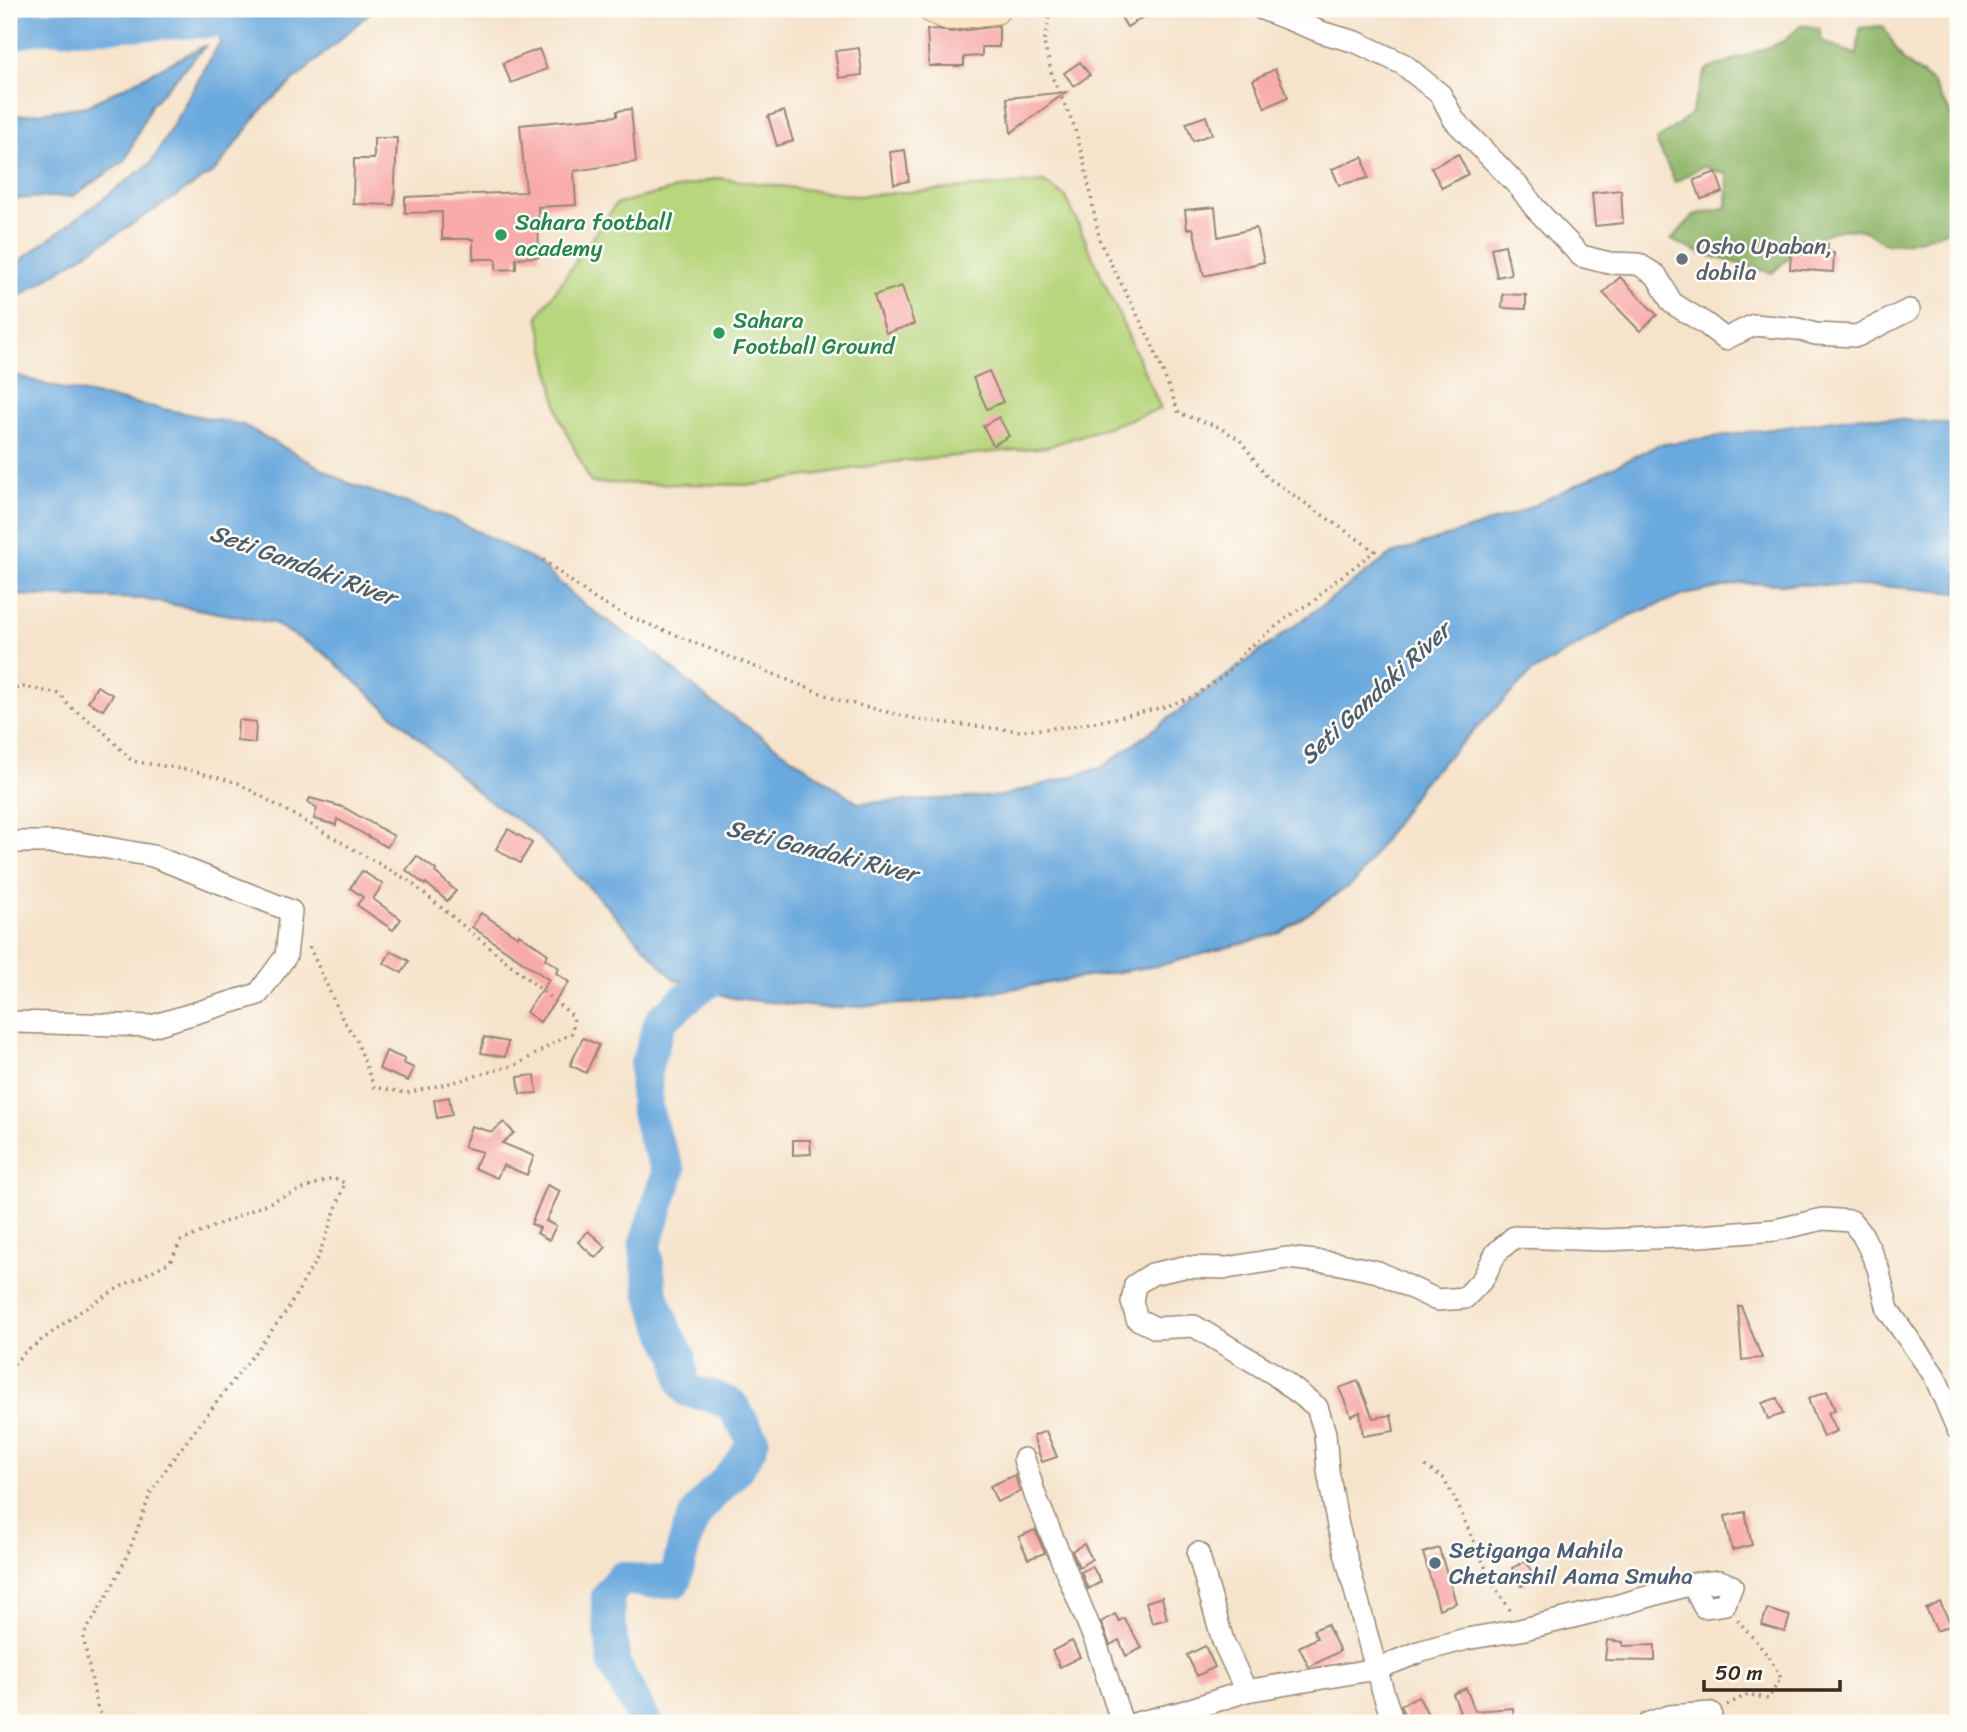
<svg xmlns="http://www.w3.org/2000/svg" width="1967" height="1732" font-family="Sriracha,sans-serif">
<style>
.green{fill:#b8d67d;stroke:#7a804e;stroke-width:2}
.forest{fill:#92b76c;stroke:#667045;stroke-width:2}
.water{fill:#6ba9dd;stroke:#536a7e;stroke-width:2}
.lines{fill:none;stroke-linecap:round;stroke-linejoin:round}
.river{stroke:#6ba9dd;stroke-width:33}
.building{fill:#f8abaa}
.minor-casing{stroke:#988674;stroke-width:24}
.secondary-casing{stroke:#988674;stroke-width:32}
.path{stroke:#988674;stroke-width:3.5;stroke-dasharray:2 5;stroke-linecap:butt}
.minor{stroke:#fff;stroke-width:21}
.secondary{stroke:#fce5c4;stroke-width:30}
.leisure-dot{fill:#2e9e5b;stroke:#fdfcf7;stroke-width:2.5}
.worship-dot{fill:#6b7280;stroke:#fdfcf7;stroke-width:2.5}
.service-dot{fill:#5c6f8a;stroke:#fdfcf7;stroke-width:2.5}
.labels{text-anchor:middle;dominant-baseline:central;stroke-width:5;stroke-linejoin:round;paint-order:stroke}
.leisure-label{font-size:23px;fill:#27864d;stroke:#fdfcf7;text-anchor:start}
.worship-label{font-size:23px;fill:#5b616d;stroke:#fdfcf7;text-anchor:start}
.service-label{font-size:23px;fill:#4e5e75;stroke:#fdfcf7;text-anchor:start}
.water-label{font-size:24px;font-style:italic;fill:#4e5d6a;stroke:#fdfcf7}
</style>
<rect width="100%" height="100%" fill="#fdfcf7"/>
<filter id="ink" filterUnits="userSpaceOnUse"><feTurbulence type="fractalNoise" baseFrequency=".0143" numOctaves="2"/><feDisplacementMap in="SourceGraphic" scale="14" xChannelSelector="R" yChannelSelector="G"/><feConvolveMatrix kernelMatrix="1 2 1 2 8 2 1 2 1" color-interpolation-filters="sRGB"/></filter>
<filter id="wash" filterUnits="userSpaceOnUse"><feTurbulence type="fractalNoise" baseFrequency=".00686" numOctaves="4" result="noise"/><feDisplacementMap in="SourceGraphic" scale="28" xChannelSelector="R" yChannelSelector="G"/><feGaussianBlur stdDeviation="1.57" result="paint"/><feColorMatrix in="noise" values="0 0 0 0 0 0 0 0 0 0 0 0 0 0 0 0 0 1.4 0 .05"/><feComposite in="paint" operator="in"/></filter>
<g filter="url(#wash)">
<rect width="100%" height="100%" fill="#f6e3cb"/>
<polygon class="green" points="718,178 857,196 1044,182 1066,197 1161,409 1047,447 893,462 753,485 591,483 560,419 538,316 577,260 575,244 589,243 616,204"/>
<path class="forest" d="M1800,25L1819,28L1822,41L1857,55L1860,28L1883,26L1903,60L1932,82L1949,111L1958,134V227C1937,234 1912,244 1890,244C1880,244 1871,232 1861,230C1827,223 1795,251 1772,273L1700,253L1671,240L1694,215L1727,207L1728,175L1703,166L1675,182L1656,141L1690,115L1706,70L1785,41Z"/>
<g class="water">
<polygon points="221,9 374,9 262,109 215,171 9,303 9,269 152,162 220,42"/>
<polygon points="206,45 151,105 125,161 73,196 9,199 9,117 87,106"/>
<polygon points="9,373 54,387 243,425 348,483 453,519 537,562 583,604 657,655 710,701 858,803 1001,796 1101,768 1392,554 1518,513 1658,445 1862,416 1958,425 1958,593 1894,587 1743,583 1684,595 1631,615 1531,673 1423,782 1356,881 1280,933 1162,965 922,1003 826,1008 732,998 674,979 585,883 530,829 481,795 324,653 273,623 142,599 9,595"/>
</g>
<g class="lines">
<g class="river">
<polyline points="9,35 34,28 220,21 242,9"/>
<path d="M646,1723L614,1664L607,1597L621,1578L648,1582L675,1581C681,1559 685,1532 697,1513C716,1485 740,1476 753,1440L732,1405L711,1396L688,1391L683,1382L680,1357L667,1332L651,1292L645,1245L669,1171L654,1137L646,1106V1066L661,1020L700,987L738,966"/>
</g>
</g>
<g id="blocks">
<g class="building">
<polygon points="1116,9 1156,9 1127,27"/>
<polygon points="999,26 999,47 982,47 982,56 964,57 964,66 929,66 927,30 937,29 951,32"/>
<polygon points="859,48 862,75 839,78 835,51"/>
<polygon points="539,49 547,69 511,83 503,63"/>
<polygon points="1080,62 1090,75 1074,86 1064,73"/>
<polygon points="1275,69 1288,97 1265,108 1253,80"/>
<polygon points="1066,92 1011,133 1007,98"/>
<polygon points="631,109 636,162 574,171 576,205 538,207 539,257 516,258 516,269 496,270 496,259 473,259 473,239 442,239 442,212 405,213 405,197 526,192 520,125 617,116 617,111"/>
<polygon points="784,111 793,141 777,146 768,116"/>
<polygon points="1206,116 1212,134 1193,141 1186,123"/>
<polygon points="374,138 397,138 394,205 353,204 354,159 374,159"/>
<polygon points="905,150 909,181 894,184 890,152"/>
<polygon points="1458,154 1468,174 1442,188 1431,168"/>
<polygon points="1363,157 1368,178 1339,185 1332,169"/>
<polygon points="1716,172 1723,192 1701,199 1694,180"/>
<polygon points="1621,190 1623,223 1595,226 1592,193"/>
<polygon points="1215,207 1218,237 1256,228 1264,262 1204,276 1193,228 1187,229 1185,210"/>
<polygon points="1799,242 1828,244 1827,253 1834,253 1833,272 1790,269 1791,250 1799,250"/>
<polygon points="1505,245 1511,274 1497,277 1491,248"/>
<polygon points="1620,277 1657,315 1640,331 1603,293"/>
<polygon points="902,286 914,324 886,333 874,295"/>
<polygon points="1503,294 1526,295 1526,309 1502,308"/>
<polygon points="989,371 1003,402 987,409 973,378"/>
<polygon points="999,417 1009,436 993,445 983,426"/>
<polygon points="97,686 113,695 103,710 88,702"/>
<polygon points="238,720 256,722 255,743 237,741"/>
<polygon points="310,798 343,807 394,836 387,847 337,819 336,825 314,819 317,808 308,802"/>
<polygon points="508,829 532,843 520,863 496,849"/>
<polygon points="417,856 436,870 435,872 456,891 447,901 426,883 425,885 406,870"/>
<polygon points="362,871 383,884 373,899 401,919 393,930 357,905 363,897 350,888"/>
<polygon points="481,913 518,937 519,934 548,954 545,959 559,968 556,973 569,982 540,1022 526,1012 549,980 472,927"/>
<polygon points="391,951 409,961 402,973 384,963"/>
<polygon points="484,1037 508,1042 505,1057 481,1053"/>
<polygon points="583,1038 599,1045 586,1073 570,1065"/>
<polygon points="386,1051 405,1059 403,1063 414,1068 408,1081 379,1069"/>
<polygon points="535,1075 537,1093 520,1094 518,1077"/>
<polygon points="449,1097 452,1115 437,1118 434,1100"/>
<polygon points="504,1122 514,1133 502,1143 534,1156 527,1175 503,1165 497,1178 474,1168 482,1152 464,1147 471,1126 492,1132"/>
<polygon points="793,1140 810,1140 811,1154 793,1155"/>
<polygon points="547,1185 560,1191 546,1221 556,1226 549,1240 537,1233 540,1228 531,1224"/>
<polygon points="588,1231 606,1247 596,1258 578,1242"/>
<polygon points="1738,1306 1741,1306 1762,1358 1742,1360"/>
<polygon points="1358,1381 1373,1418 1391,1415 1394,1431 1363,1436 1360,1412 1351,1416 1339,1388"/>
<polygon points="1827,1391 1835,1410 1828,1413 1837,1431 1823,1437 1808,1399"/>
<polygon points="1777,1398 1783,1414 1768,1419 1762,1403"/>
<polygon points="1046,1431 1057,1457 1042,1462 1033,1436"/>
<polygon points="1015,1475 1020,1492 997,1502 990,1486"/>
<polygon points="1745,1512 1752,1545 1732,1550 1725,1516"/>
<polygon points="1035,1530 1045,1553 1028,1559 1019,1537"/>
<polygon points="1084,1544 1092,1559 1079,1567 1072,1551"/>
<polygon points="1439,1548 1456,1603 1439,1609 1423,1553"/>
<polygon points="1526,1561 1535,1579 1521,1586 1512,1568"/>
<polygon points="1092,1566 1101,1582 1088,1589 1081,1572"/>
<polygon points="1162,1597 1167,1619 1152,1623 1146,1602"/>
<polygon points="1940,1602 1951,1625 1937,1631 1926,1609"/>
<polygon points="1767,1609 1790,1616 1785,1632 1762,1625"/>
<polygon points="1115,1614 1119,1621 1124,1618 1142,1648 1126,1656 1119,1640 1110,1645 1101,1622"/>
<polygon points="1327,1624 1340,1651 1309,1667 1299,1647 1317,1638 1313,1630"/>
<polygon points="1607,1640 1623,1642 1623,1646 1655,1645 1655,1661 1605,1660"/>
<polygon points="1072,1641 1080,1657 1060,1667 1052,1651"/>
<polygon points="1205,1646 1215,1667 1197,1676 1187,1655"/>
<polygon points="1466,1688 1475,1711 1513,1708 1514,1723 1456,1723 1456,1713 1460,1712 1453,1694"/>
<polygon points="1418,1696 1433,1723 1406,1722 1401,1705"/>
</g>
</g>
</g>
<g filter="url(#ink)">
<use href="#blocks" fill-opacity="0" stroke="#988674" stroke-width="2"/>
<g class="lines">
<g class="minor-casing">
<g id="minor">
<polyline points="1262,9 1324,33 1356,42 1403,64 1441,95 1454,120 1521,189 1534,207 1581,256 1609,263 1638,264 1656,275 1672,303 1706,324 1725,339 1754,325 1798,329 1815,334 1857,336 1909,310"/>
<polyline points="9,842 74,842 153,856 291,911 286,956 258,994 152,1026 16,1022 9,1020"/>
<polyline points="1024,1459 1035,1495 1096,1643 1122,1723"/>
<polyline points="1198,1553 1223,1641 1246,1691"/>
<polyline points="1137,1723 1182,1712 1246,1691 1376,1669 1422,1651 1466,1639 1520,1630 1605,1609 1692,1584 1720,1581 1732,1586 1725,1604 1704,1607 1692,1584"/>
<polyline points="1393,1723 1376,1669 1338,1526 1328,1471 1325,1433 1317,1407 1274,1374 1194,1326 1156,1328 1137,1319 1132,1302 1135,1285 1152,1274 1184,1267 1227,1268 1286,1258 1336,1263 1378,1272 1437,1300 1465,1298 1483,1279 1496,1253 1514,1237 1604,1240 1701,1236 1775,1230 1823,1219 1851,1221 1862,1234 1870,1250 1878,1268 1888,1310 1934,1375 1958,1430"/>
<polyline points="1649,1723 1669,1716 1711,1713"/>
</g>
</g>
<g class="secondary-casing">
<polyline id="secondary" points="934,9 949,15 995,9"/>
</g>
<g class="path">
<polyline points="543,560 596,600 623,614 838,700 920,720 1020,731 1074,726 1106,720 1164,707 1195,696 1227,673 1246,650 1293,613 1314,601 1329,586 1375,551 1267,477 1240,440 1219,427 1179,413 1151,342 1100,242 1083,157 1073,123 1053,79 1044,43 1051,9"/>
<polyline points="9,690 24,687 60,694 70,707 102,730 132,761 194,771 238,783 409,881 574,1017 572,1033 518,1064 454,1082 407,1093 374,1087 356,1039 342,1018 308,944"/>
<polyline points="9,1369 23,1354 78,1313 120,1287 170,1262 181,1241 282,1197 332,1178 345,1183 319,1255 286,1312 170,1463 151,1492 130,1549 111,1589 83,1636 97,1706 105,1723"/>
<polyline points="1425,1466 1443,1478 1455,1499 1491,1580 1511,1612"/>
<polyline points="1727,1705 1748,1694 1768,1699 1781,1678 1769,1657 1737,1619"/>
</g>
<use href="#minor" class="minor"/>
<use href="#secondary" class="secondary"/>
</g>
</g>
<g class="leisure-dot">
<circle cx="501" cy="235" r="7"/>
<circle cx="719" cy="333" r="7"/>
</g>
<circle class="worship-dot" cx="1682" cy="259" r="7"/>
<circle class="service-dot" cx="1435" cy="1563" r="7"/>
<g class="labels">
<g class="leisure-label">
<text x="515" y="222">Sahara football<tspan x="515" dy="26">academy</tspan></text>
<text x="733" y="320">Sahara<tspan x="733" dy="26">Football Ground</tspan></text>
</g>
<g class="worship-label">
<text x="1696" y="246">Osho Upaban,<tspan x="1696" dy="26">dobila</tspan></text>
</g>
<g class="service-label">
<text x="1449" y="1550">Setiganga Mahila<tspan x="1449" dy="26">Chetanshil Aama Smuha</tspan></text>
</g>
<g class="water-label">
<text transform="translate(303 565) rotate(20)">Seti Gandaki River</text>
<text transform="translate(1375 693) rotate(-43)">Seti Gandaki River</text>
<text transform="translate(822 851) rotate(14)">Seti Gandaki River</text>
</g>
</g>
<rect width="1967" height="1732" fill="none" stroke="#fdfcf7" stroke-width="35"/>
<path d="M1704 1680v10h136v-10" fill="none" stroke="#3b2a1e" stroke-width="3.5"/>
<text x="1715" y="1680" font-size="21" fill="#3b2a1e" stroke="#fdfcf7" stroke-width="5" paint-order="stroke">50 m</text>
</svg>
